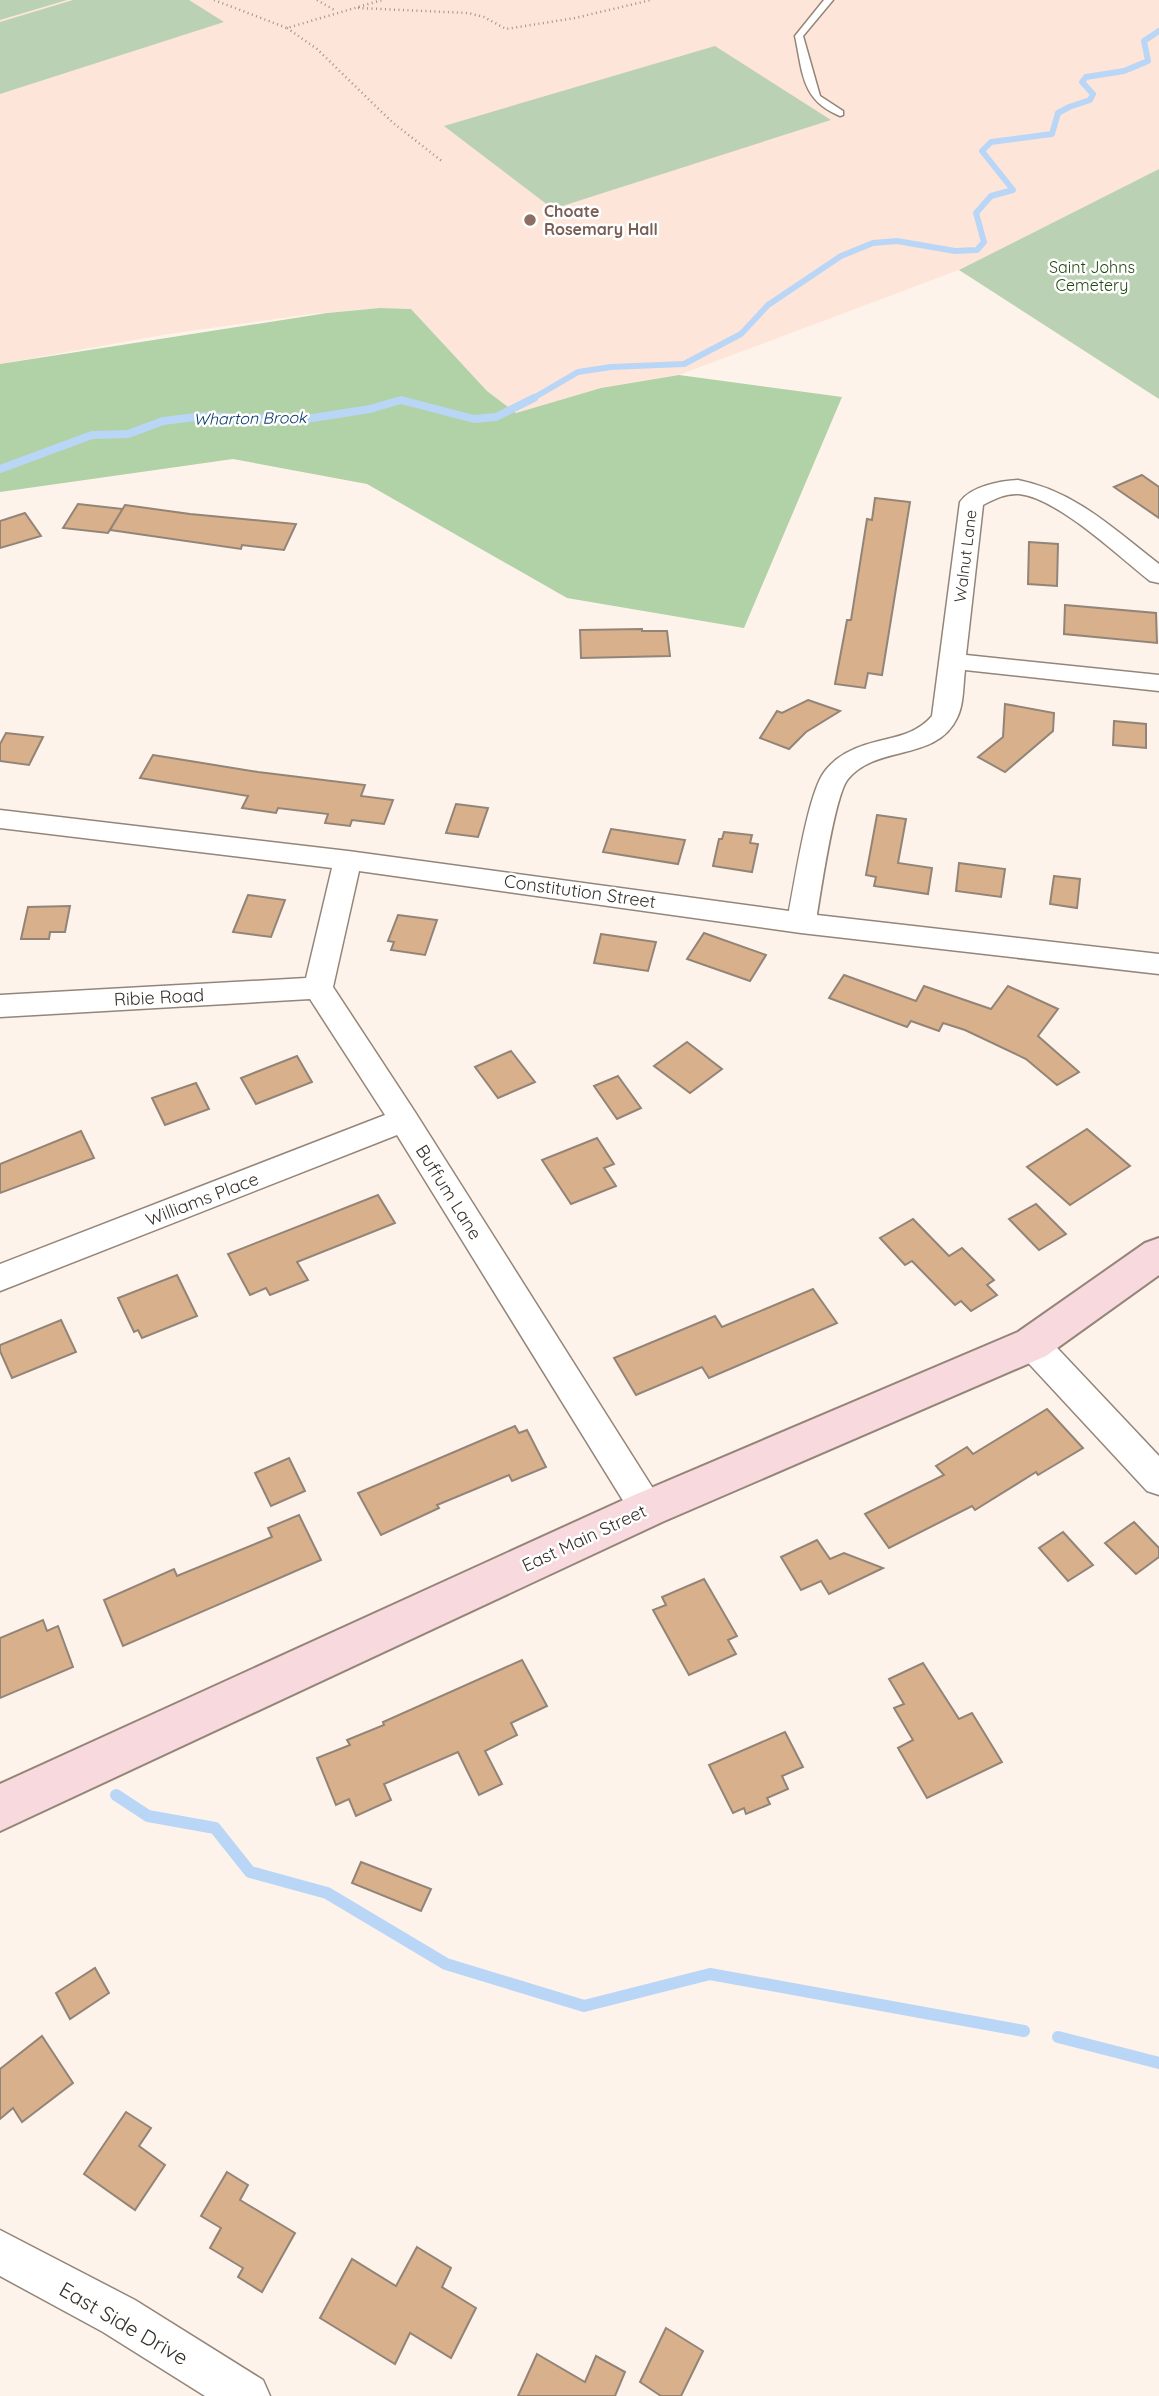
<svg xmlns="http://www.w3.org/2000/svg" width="1159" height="2396" font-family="Quicksand,sans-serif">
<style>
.education{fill:#fde6d9}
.green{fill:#bbd1b4}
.forest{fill:#b1d1a6}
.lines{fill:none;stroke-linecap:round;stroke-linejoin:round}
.stream-far2{stroke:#bad6f7;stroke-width:6}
.stream-far1{stroke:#bad6f7;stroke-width:8}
.stream{stroke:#bad6f7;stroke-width:12}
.building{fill:#d8b08b;stroke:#928477;stroke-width:2}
.lane-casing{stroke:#948578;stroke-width:3}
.street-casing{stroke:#948578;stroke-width:3}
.secondary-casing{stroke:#948578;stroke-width:4}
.path{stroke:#9c948d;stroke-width:2.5;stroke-dasharray:1 3.5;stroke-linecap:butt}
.lane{fill:#fff;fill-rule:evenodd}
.street{fill:#fff;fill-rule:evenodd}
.secondary{fill:#f7d9de;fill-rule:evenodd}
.education-dot{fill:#8d6e63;stroke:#fff;stroke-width:2.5}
.labels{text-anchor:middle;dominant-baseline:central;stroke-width:5;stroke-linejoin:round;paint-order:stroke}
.far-education-label{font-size:16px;font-weight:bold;fill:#785e54;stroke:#fff;text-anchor:start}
.far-park-label{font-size:16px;fill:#20490f;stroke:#fff}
.far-water-label{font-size:16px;font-style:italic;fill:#053969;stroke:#fff}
.far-street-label{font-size:16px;fill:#36302a;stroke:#fff}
.street-label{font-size:18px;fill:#36302a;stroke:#fff}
.near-street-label{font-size:21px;fill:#36302a;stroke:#fff}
</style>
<rect width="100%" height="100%" fill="#fdf3eb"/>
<polygon class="education" points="0,0 1159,0 1159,169 959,270 679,375 601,388 516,413 487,391 411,309 380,308 311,314 169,334 0,364"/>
<g class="green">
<polygon points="0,0 67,0 0,20"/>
<polygon points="73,0 189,0 224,22 0,94 0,22"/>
<polygon points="715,46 831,120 553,209 444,126"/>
<polygon points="1159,169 1159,399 959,270"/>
</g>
<polygon class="forest" points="380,308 411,309 487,391 516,413 601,388 679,375 842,397 744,628 567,598 367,484 233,459 0,492 0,364 327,313"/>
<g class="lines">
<polyline class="stream-far2" points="530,400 578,372 611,367 684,364 741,334 768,305 841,256 873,243 897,241 955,251 977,250 984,242 976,213 991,196 1013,190 982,151 991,142 1052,134 1058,113 1069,107 1090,100 1093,94 1082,82 1086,77 1124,71 1148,61 1144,41 1159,31"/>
<polyline class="stream-far1" points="0,469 92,435 128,434 163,421 204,416 300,420 370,409 401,400 474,419 496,417 534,398"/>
<g class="stream">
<polyline points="116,1795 148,1816 215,1828 250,1872 327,1893 446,1964 584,2006 710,1974 1024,2031"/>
<polyline points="1058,2037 1159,2063"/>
</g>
</g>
<g class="building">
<polygon points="1142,475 1159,487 1159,518 1114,487"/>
<polygon points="875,498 910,502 882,675 868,673 865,688 835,684 847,620 851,620 867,519 872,520"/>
<polygon points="78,504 123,509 108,533 63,528"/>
<polygon points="125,505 190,514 296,524 284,550 242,545 241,549 110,530"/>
<polygon points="25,513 41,536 0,548 0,521"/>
<polygon points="1029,542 1058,544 1057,586 1028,584"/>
<polygon points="1065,605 1156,613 1157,643 1064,634"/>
<polygon points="642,629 642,631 667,631 670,656 581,658 580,630"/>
<polygon points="808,700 840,711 806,732 789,749 760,738 777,711 782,713"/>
<polygon points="1005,704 1054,713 1053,731 1005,772 978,757 1003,737"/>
<polygon points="1114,721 1146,724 1146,748 1113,745"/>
<polygon points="6,733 43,737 29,765 0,761 0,744"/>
<polygon points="153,755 258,772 365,785 361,796 393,800 384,824 352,820 350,826 325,823 328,814 278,808 276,813 242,808 248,796 140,778"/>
<polygon points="456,804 488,808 478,837 446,833"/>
<polygon points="877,815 906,819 898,863 932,868 928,894 874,886 876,877 866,875"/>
<polygon points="611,829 685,840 678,864 603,852"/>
<polygon points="724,832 752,835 750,843 758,844 752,872 713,866 719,839 722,839"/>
<polygon points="959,863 1005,869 1001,897 956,891"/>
<polygon points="1054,876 1080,879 1077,908 1050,904"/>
<polygon points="248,895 285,900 271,937 233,932"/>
<polygon points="70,906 65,932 50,932 49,939 21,939 28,907"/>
<polygon points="398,915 437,920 425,955 391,950 394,942 388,941"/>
<polygon points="704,933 766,955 750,981 687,959"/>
<polygon points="601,934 656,942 648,971 594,963"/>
<polygon points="844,975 916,1001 924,986 991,1009 1008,986 1058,1009 1038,1036 1079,1072 1057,1085 1026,1059 965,1030 943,1023 939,1031 911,1021 907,1027 829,998"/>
<polygon points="687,1042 722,1069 690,1093 654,1066"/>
<polygon points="511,1051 535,1082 498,1098 475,1067"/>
<polygon points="297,1056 312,1082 256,1104 241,1078"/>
<polygon points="618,1076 641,1108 617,1119 594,1086"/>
<polygon points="196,1083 209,1109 165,1125 152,1098"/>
<polygon points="1087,1129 1130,1166 1070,1205 1027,1167"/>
<polygon points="81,1131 94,1158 0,1193 0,1164"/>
<polygon points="597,1138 614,1164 604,1168 616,1186 571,1204 542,1160"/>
<polygon points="378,1195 395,1223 297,1262 308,1280 270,1295 266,1288 250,1295 228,1254"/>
<polygon points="1036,1204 1066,1234 1039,1250 1009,1219"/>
<polygon points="913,1219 949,1256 962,1248 994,1280 987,1285 997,1295 971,1311 961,1301 955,1305 912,1261 905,1265 880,1238"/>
<polygon points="177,1275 197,1316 142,1338 138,1330 134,1332 118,1298"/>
<polygon points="813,1289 837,1323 709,1378 702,1367 636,1395 614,1358 715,1316 722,1327"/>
<polygon points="61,1320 76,1352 12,1378 0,1351 0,1345"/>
<polygon points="1047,1409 1083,1448 1038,1475 1036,1472 975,1510 972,1506 889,1548 865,1514 944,1475 936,1466 967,1447 973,1454"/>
<polygon points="515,1426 519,1433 527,1430 546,1467 512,1481 509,1475 437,1505 439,1508 381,1535 358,1493"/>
<polygon points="289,1458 305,1491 271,1506 255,1473"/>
<polygon points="299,1515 321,1560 123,1646 104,1600 174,1569 177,1576 272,1537 268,1528"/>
<polygon points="1134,1522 1159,1548 1159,1557 1136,1574 1105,1543"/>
<polygon points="1063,1532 1093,1565 1068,1581 1039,1548"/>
<polygon points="817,1540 830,1559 844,1553 883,1568 829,1594 821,1581 801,1590 781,1557"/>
<polygon points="704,1579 737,1636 728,1640 736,1654 689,1675 653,1610 666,1605 662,1597"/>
<polygon points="43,1620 47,1631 58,1626 73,1667 0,1698 0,1638"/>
<polygon points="522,1660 547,1706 511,1723 517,1735 485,1751 502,1784 479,1795 458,1752 384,1784 391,1800 356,1816 349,1799 336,1805 317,1758 350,1745 347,1740 384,1725 383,1722"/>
<polygon points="923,1663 959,1719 972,1713 1002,1762 927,1798 898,1748 913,1740 894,1708 904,1704 889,1679"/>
<polygon points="785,1732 803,1767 782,1776 788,1789 767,1798 770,1804 746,1814 744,1808 733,1813 709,1765"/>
<polygon points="361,1862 431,1889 421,1911 352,1883"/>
<polygon points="95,1968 109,1993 70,2019 56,1993"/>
<polygon points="42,2036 73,2083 22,2122 13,2108 0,2119 0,2069"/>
<polygon points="126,2112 151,2128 139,2146 165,2165 135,2210 84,2174"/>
<polygon points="227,2172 248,2185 240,2200 295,2233 262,2292 238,2277 243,2268 210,2248 221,2228 201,2216"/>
<polygon points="417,2247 451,2268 442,2287 476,2308 451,2358 410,2333 395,2364 320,2318 352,2259 396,2286"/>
<polygon points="666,2328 703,2351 681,2396 661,2396 640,2382"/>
<polygon points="537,2354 585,2382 596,2356 625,2372 615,2396 518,2396"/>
</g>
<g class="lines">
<g class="lane-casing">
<path id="lane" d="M824,0H833L803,36L820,96L843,111V115L840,116C801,100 803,73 795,36Z"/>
</g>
<g class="street-casing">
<g id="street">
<path d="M1018,480C1075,491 1115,530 1159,564V583L1150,581C1119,557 1058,498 1019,494C1006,493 994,499 983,505L966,655L1159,675V691L965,670C963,685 964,704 957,718C936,762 877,744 848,779C835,794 821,890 817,915L1159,954V974L801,933L359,871L333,987L415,1112L659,1498L665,1509L659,1520L647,1525L635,1520L397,1135L0,1291V1264L385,1115L310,999L0,1017V995L306,978L332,868L0,828V810L348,851L789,911C795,881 808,792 825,771C835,758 849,750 865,745C889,737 914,737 932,716L960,502C971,486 1000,481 1018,480Z"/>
<polygon points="1032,1330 1044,1334 1159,1456 1159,1495 1147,1491 1020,1354 1015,1344 1020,1334"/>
<polygon points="0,2230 135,2300 263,2380 270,2396 205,2396 103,2332 0,2276"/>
</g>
</g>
<g class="secondary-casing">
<polygon id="secondary" points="1159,1238 1159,1275 1046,1356 662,1522 0,1831 0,1784 632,1496 1018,1332 1145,1243"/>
</g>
<g class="path">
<polyline points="214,0 287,28 382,0"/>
<polyline points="317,0 336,11"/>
<polyline points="358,8 468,13 484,17 506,29 575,18 651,0"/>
<polyline points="287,28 317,49 392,122 443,162"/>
</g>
<use href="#lane" class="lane"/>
<use href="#street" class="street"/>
<use href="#secondary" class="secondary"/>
</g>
<circle class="education-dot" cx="530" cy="220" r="7"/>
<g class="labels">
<g class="far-education-label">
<text x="544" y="211">Choate<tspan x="544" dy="18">Rosemary Hall</tspan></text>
</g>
<g class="far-park-label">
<text x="1092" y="267">Saint Johns<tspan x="1092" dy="18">Cemetery</tspan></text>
</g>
<g class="far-water-label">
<text transform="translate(250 418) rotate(-1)">Wharton Brook</text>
</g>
<g class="far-street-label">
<text transform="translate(965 556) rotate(-83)">Walnut Lane</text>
</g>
<g class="street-label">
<text transform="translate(580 891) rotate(8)">Constitution Street</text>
<text transform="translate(159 997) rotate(-3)">Ribie Road</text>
<text transform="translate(449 1192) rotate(58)">Buffum Lane</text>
<text transform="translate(202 1199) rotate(-21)">Williams Place</text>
<text transform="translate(584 1538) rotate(-25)">East Main Street</text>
</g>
<g class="near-street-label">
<text transform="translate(124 2323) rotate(30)">East Side Drive</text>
</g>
</g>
</svg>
